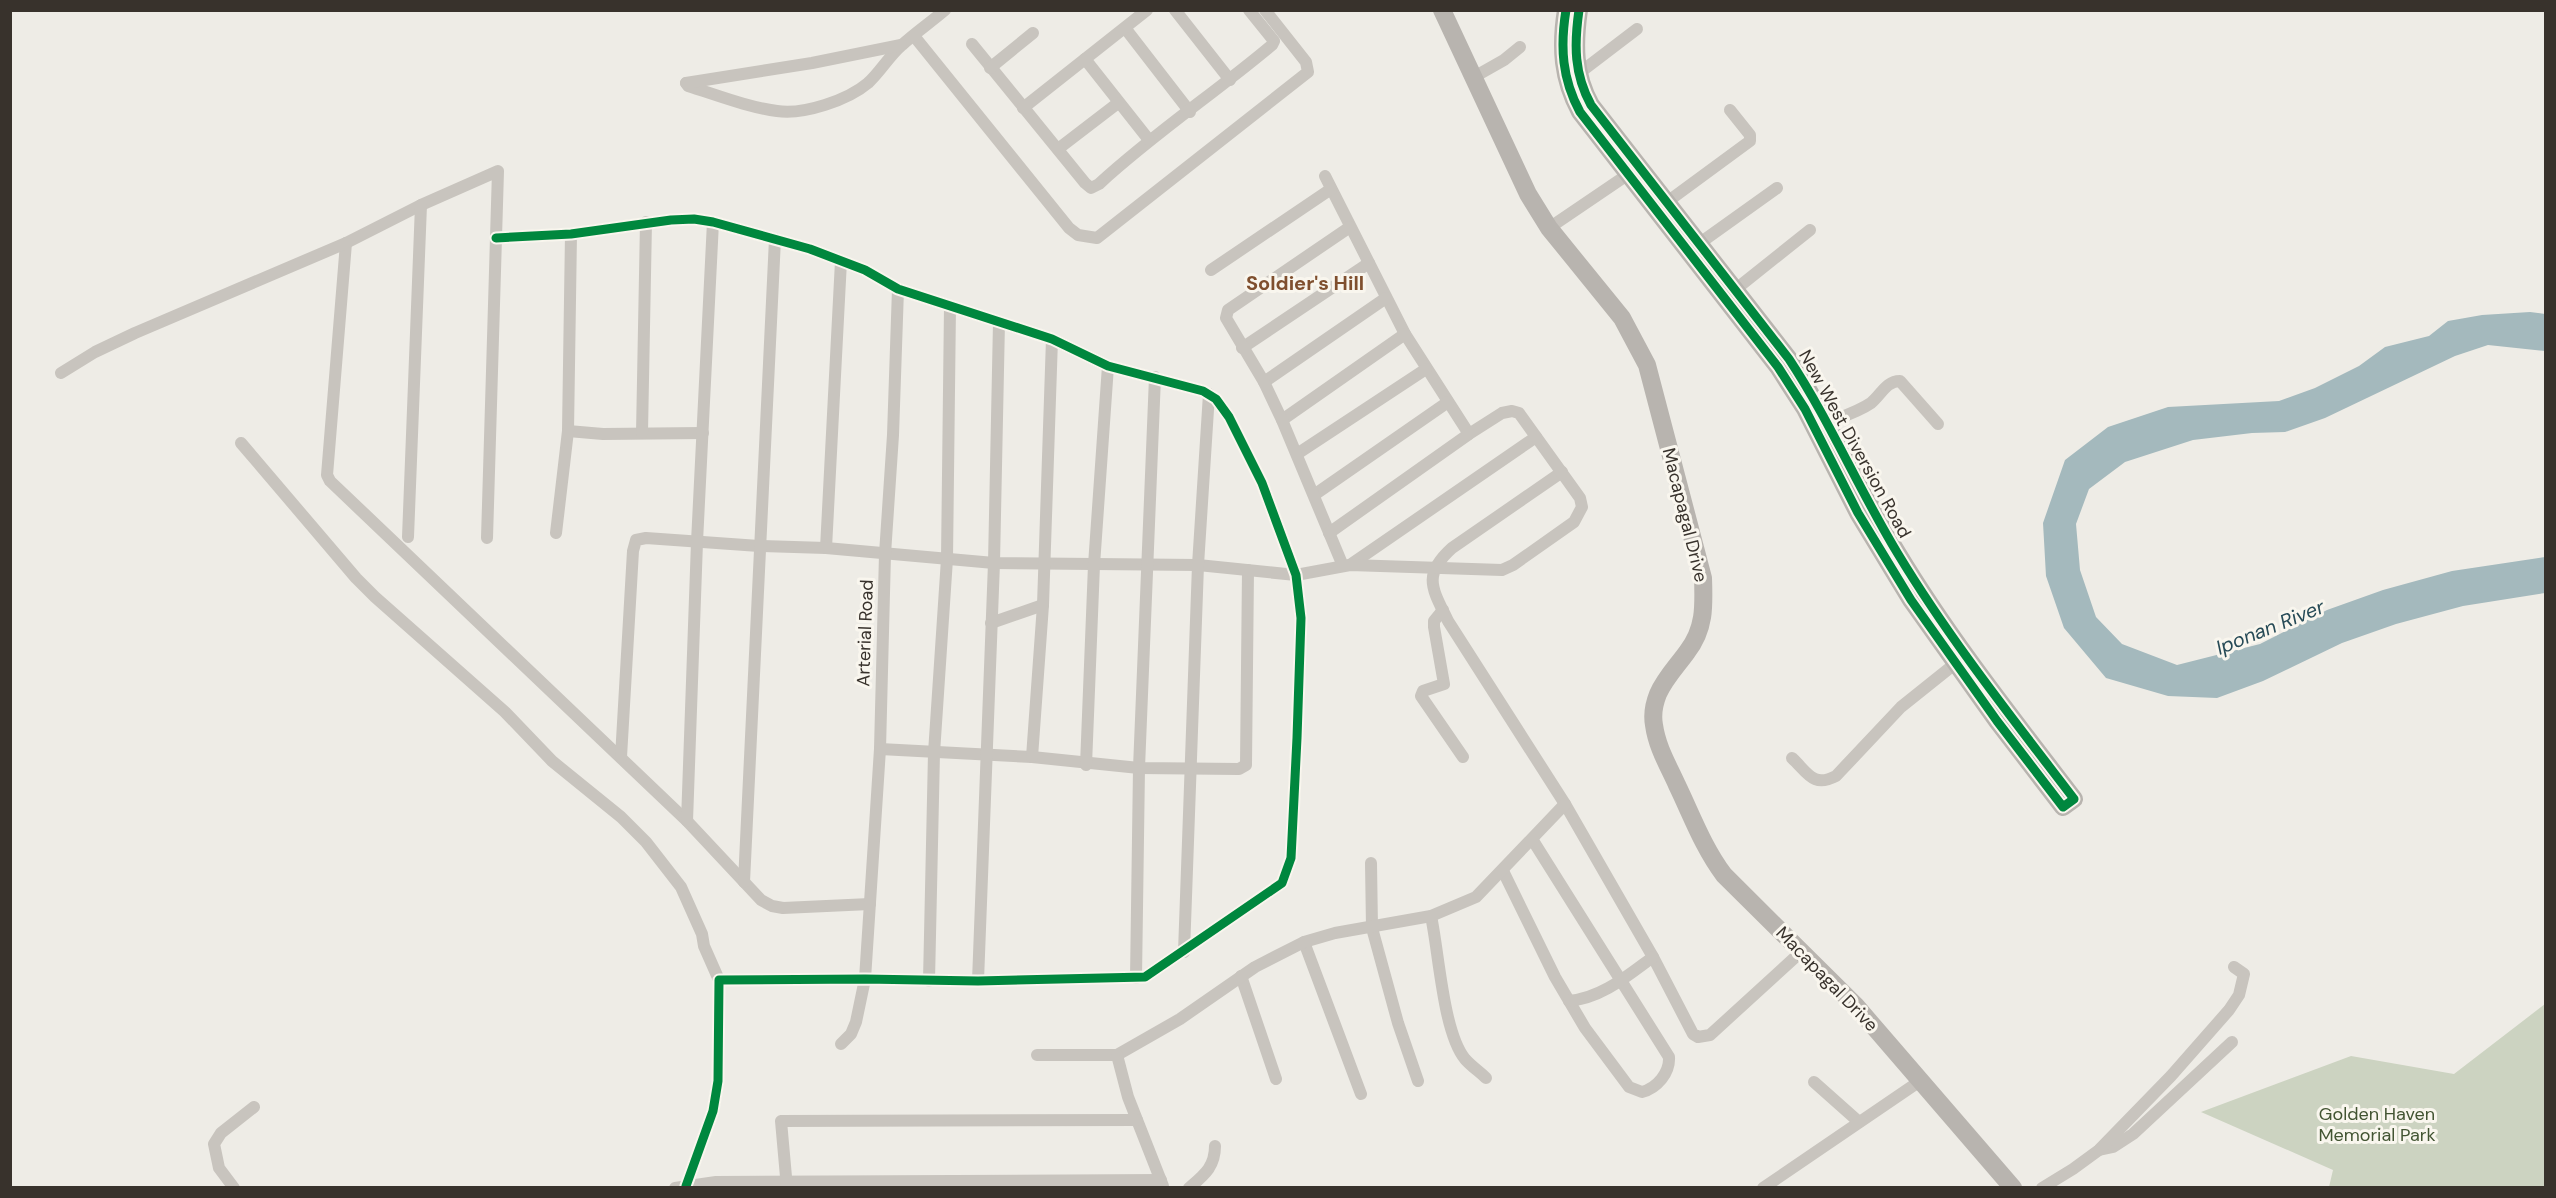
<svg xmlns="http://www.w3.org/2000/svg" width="2556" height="1198" font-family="'DM Sans',sans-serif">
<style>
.green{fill:#ccd3c1}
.water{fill:#a4b9bd}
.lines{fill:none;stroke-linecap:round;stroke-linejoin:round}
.street{stroke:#c8c4be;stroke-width:12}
.secondary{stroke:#b8b4af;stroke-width:18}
.cycleway-casing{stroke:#f9f6ee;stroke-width:13}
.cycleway{stroke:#00873e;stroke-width:9}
.labels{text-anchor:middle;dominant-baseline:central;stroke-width:6;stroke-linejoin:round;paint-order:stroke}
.street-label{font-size:18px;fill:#38322c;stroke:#f9f6ee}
.park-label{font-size:18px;fill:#425432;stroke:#f9f6ee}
.neighbourhood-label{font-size:20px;font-weight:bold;fill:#7f4f2e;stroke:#f9f6ee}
.water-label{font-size:20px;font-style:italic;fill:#264a56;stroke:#f9f6ee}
</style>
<rect width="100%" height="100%" fill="#eeece6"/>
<polygon class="green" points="2545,1004 2545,1187 2329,1187 2333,1170 2201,1112 2351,1056 2454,1074"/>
<polygon class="water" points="2530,312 2545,314 2545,351 2488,345 2455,356 2325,418 2285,432 2252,433 2193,440 2125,462 2089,489 2076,524 2080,570 2096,617 2122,644 2177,665 2260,644 2327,610 2383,590 2452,571 2545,557 2545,593 2463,606 2396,624 2342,643 2263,681 2217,698 2168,696 2106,678 2064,628 2046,576 2043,523 2065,460 2108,427 2168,407 2279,401 2315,388 2359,366 2385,347 2429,336 2448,321 2482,315"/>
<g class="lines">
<g class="street">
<polyline points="1175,10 1230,80"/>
<polyline points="1125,28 1190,112"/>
<polyline points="914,36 1069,228 1078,235 1097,238 1308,72 1306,62 1265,10"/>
<path d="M972,44L1085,183L1091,188L1099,184C1153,134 1215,93 1272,45L1274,41L1249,10"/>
<polyline points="1085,59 1149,140"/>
<polyline points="990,68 1033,33"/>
<polyline points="1578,74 1637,29"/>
<polyline points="1474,77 1504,60 1520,47"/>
<path d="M686,83L688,86C717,95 747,107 777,111C804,115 848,100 868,83C881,71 889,56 902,45C915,33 931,22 945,10"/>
<polyline points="686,83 812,63 901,45"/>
<polyline points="1023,108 1147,10"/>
<polyline points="1058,149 1118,103"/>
<polyline points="1325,176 1405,334 1469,434"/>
<polyline points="1667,202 1750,141 1750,135 1730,110"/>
<polyline points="1549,228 1633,171"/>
<polyline points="496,238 571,234 671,220 694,219 713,222 810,249 865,270 898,289 1052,339 1108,366 1203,391 1216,399 1229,417 1262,483 1296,575 1301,618 1297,738 1291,858 1282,883 1145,977 978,981 865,979 719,980 718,1081 713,1111 686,1186"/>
<polyline points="346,243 327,475 330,481 687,821 761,900 772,906 783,908 870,904"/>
<polyline points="1700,243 1777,188"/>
<polyline points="1211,270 1331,189"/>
<polyline points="1736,289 1810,230"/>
<polyline points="1242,348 1369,263"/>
<polyline points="61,373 95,352 135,333 346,243 421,205 498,171 487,538"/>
<polyline points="1264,382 1386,298"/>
<polyline points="1282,420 1405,334"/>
<path d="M1826,423C1841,417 1858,412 1871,403C1881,395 1886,381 1900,381L1938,424"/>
<polyline points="568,431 603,434 703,433"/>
<polyline points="642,433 646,222"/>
<polyline points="241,443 356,578 375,597 505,712 552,761 621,817 646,842 681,887 702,934 704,946 719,980"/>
<polyline points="1297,454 1426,369"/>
<path d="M1562,472L1452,548C1422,575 1432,588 1448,621L1565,804L1653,957L1693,1034L1698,1037L1710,1035L1802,951"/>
<polyline points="1314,495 1448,402"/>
<polyline points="556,533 568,431 571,234"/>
<polyline points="408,537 421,205"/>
<polyline points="826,548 841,261"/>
<polyline points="1350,565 1536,437"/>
<polyline points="1343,566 1282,420 1264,382 1226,318 1228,310 1350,227"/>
<polyline points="1443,610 1434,621 1434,627 1444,684 1423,691 1421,696 1463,757"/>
<polyline points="991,623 1043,605"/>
<polyline points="880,749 1032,757 1139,768 1239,769 1246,765 1248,570"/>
<polyline points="621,757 633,551 636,540 646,538 759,546 826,548 994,563 1198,565 1296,575 1350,565 1502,570 1513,565 1574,522 1582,507 1580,498 1519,413 1512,411 1502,413 1469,434 1329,533"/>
<polyline points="1032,757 1043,605 1052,339"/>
<path d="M1792,758C1808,773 1813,788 1836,776L1901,707L1956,663"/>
<polyline points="1086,765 1094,565 1108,366"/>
<polyline points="687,821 697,542 713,222"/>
<polyline points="1371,863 1372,928 1398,1023 1418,1081"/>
<path d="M1503,871L1555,977L1585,1028L1629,1087L1642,1092C1657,1088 1670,1073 1669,1057L1532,839"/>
<polyline points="744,882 775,239"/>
<path d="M1431,916C1439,953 1443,1032 1465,1059C1471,1066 1480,1072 1486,1078"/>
<polyline points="1304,942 1361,1094"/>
<polyline points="1184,952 1198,565 1209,394"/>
<polyline points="1241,976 1276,1079"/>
<polyline points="1136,978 1139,768 1155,377"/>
<polyline points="929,981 934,753 947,559 950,306"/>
<polyline points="978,981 994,563 999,322"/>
<path d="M1569,1001C1602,998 1627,976 1653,957"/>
<polyline points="841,1044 851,1034 856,1022 865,979 880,749 885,554 893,435 898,289"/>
<polyline points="1037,1055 1117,1055 1180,1019 1255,967 1304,942 1335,933 1431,916 1476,897 1565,804"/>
<polyline points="1117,1055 1128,1097 1163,1186"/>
<polyline points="1814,1082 1859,1122"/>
<polyline points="2099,1150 2113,1147 2133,1134 2232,1042"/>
<polyline points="234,1188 219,1168 214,1144 221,1133 254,1107"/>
<polyline points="675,1188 716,1182 1161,1180"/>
<polyline points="787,1188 781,1121 1137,1120"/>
<path d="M1189,1188C1204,1175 1215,1167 1215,1146"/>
<polyline points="1763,1188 1920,1081"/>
<polyline points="2042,1188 2073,1169 2099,1150 2171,1076 2229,1010 2239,995 2244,974 2234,967"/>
</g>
<g class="secondary">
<path d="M1442,10L1528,194L1549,228L1622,318L1647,365L1703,578C1704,606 1705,629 1687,652C1677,666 1665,678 1658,694C1654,704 1652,714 1654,725C1657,747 1668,765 1677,785C1692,816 1703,847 1724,875L1856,1006L2013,1188"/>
<path d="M1566,10C1560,47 1562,79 1580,112L1778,367L1805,409L1858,513L1911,600L1997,721L2063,807L2074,799C2013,719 1950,640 1898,554C1859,490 1830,421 1789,359L1591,105C1574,74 1574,45 1579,10"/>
</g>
<g class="cycleway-casing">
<g id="cycleway">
<path d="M1566,10C1560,47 1562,79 1580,112L1778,367L1805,409L1858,513L1911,600L1997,721L2063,807L2074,799C2013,719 1950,640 1898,554C1859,490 1830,421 1789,359L1591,105C1574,74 1574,45 1579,10"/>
<polyline points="496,238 571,234 671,220 694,219 713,222 810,249 865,270 898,289 1052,339 1108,366 1203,391 1216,399 1229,417 1262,483 1296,575 1301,618 1297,738 1291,858 1282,883 1145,977 978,981 865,979 719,980 718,1081 713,1111 686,1186"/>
</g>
</g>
<use href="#cycleway" class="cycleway"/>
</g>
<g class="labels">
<g class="street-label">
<text transform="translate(1855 444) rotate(61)">New West Diversion Road</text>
<text transform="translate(1685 515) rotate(76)">Macapagal Drive</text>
<text transform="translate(865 633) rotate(-88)">Arterial Road</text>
<text transform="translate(1827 979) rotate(46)">Macapagal Drive</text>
</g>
<g class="park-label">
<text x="2377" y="1114">Golden Haven<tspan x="2377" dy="21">Memorial Park</tspan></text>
</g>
<g class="neighbourhood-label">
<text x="1305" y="283">Soldier's Hill</text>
</g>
<g class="water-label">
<text transform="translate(2270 627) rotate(-22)">Iponan River</text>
</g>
</g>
<rect width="2556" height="1198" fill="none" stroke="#38322c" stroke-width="24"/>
</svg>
